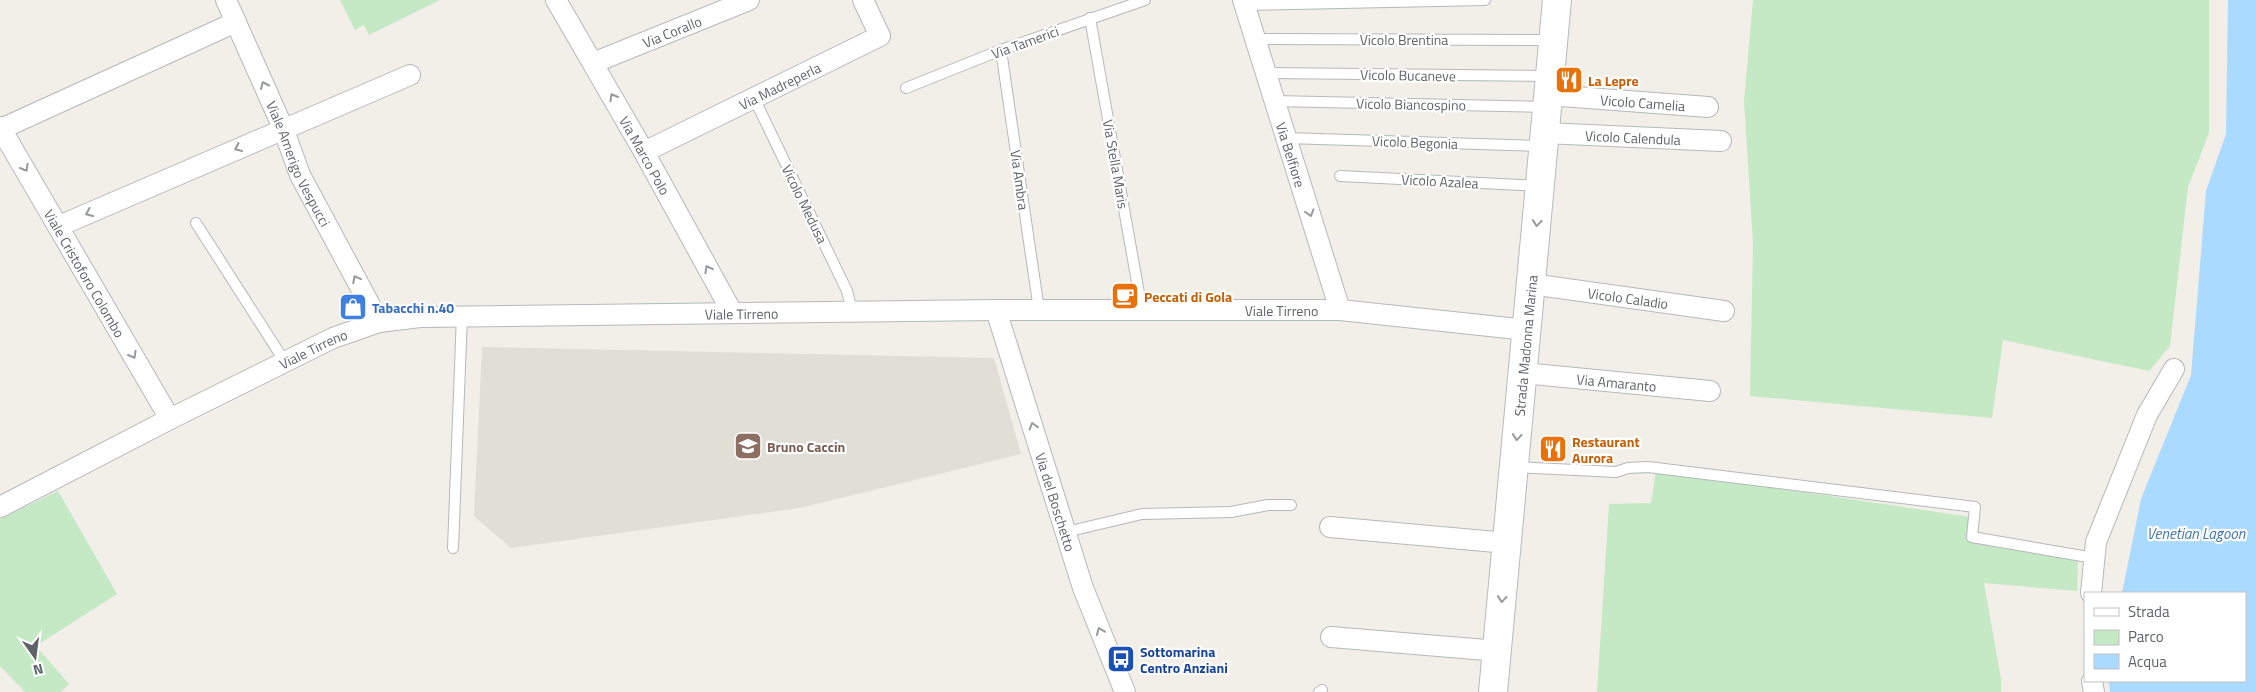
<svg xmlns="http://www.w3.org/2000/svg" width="2256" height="692" font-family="'Titillium Web',sans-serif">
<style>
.education{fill:#e1ded6}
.green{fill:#c5e8c5}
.water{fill:#aadaff}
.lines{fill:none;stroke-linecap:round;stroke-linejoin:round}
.lane-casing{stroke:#b5b8bc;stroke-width:12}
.street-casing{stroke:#b5b8bc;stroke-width:22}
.secondary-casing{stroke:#b6babf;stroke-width:30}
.lane{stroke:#fff;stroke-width:10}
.street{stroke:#fff;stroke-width:20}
.secondary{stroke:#fff;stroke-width:28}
.oneway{stroke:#979a9d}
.labels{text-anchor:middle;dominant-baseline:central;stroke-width:4.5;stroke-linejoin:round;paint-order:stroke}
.street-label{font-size:14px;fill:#5f6368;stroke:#fff}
.food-label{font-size:14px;font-weight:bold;fill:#c56008;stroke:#fff;text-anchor:start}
.shop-label{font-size:14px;font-weight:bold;fill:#366cbe;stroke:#fff;text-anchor:start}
.education-label{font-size:14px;font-weight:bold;fill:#785e54;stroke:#fff;text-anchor:start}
.transit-label{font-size:14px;font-weight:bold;fill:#164399;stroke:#fff;text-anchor:start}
.water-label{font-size:15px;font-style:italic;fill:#4174aa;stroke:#fff}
</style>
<rect width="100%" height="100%" fill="#f1efe8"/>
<polygon class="education" points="482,347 994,358 1021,454 800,508 511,548 474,516"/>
<g class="green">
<polygon points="340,0 440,0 369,35 364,25 355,30"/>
<polygon points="1753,0 2209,0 2209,133 2188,187 2170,346 2149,371 2003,340 1992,418 1750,396 1753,243 1744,101"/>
<polygon points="1656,470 1970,517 1967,540 2078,559 2077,591 1984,583 2001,679 2001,692 1597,692 1609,504 1651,503"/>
<polygon points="58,491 117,594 36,646 69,684 61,692 25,692 0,666 0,519"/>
</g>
<polygon class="water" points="2228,0 2256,0 2256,692 2110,692 2109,681 2245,681 2245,593 2122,593 2141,499 2191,375 2206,191 2226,134"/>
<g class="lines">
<g class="lane-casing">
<g id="lane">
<polyline points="1244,5 1485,0"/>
<polyline points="1090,18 1142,310"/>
<polyline points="1255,39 1552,40"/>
<polyline points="1001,50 1039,310"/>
<polyline points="1266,73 1550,76"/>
<polyline points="906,88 1001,50 1145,0"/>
<polyline points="754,98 847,291 852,311"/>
<polyline points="1274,101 1546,107"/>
<polyline points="1286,138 1542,146"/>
<polyline points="1340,176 1539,186"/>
<polyline points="196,223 285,362"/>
<polyline points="1515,467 1616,472 1628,468 1648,467 1975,507 1972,537 2094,558"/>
<polyline points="1066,532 1142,514 1231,512 1268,505 1291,505"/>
<polyline points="453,548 462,315"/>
<polyline points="1319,692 1322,690"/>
</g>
</g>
<g class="street-casing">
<g id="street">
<path id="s1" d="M226,0L283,128L300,175L379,322"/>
<path id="s2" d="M556,0L644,152L732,312"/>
<path id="s3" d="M1243,0L1340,310"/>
<path id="s4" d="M593,63L749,0"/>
<path id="s5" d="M1548,95L1708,107"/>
<path id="s6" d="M0,127L170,419"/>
<polyline points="1,129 236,22"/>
<path id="s7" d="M1545,133L1721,141"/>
<path id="s8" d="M644,152L880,36L863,0"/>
<polyline points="59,226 410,75"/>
<path id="s9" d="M1531,284L1724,311"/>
<path id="s10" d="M996,310L1083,588L1125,692"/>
<path id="s11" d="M1523,373L1710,391"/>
<path id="s12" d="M0,507L170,419L333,338L379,322L420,317L996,310H1340L1527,330"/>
<polyline points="1330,527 1507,543"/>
<polyline points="2091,593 2096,542 2147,415 2174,369"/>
<polyline points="1331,637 1498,651"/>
<polyline points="2092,681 2094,692"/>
</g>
</g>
<g class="secondary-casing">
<g id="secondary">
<path id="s13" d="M1493,692L1557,0"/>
</g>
</g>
<use href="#lane" class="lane"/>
<use href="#street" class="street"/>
<use href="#secondary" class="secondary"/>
</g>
<defs><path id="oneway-chevron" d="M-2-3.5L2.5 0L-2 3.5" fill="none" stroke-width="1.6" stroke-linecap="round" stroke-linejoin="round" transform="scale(1.25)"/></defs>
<g class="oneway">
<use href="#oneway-chevron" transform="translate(264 85) rotate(-114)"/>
<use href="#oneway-chevron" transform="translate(613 97) rotate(-120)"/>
<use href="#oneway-chevron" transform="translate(238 148) rotate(156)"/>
<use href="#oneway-chevron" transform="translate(25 168) rotate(60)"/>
<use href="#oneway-chevron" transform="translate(89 213) rotate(156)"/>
<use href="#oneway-chevron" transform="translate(1310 213) rotate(73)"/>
<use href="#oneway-chevron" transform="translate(1537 223) rotate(95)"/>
<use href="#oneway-chevron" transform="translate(708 269) rotate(-119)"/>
<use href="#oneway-chevron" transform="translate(356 279) rotate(-118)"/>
<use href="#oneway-chevron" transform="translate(133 355) rotate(60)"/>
<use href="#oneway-chevron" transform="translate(1033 426) rotate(-107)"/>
<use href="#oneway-chevron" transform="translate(1517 437) rotate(95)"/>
<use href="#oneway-chevron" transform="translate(1502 599) rotate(95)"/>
<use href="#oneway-chevron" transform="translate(1100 631) rotate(-112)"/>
</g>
<defs>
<g id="restaurant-square" transform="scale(1.4375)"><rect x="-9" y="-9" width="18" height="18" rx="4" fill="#e8710a" stroke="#fff"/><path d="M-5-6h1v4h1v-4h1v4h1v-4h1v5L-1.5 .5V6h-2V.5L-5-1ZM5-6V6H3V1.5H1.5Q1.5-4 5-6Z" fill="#fff"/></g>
<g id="cafe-square" transform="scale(1.4375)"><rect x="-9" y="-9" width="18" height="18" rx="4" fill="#e8710a" stroke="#fff"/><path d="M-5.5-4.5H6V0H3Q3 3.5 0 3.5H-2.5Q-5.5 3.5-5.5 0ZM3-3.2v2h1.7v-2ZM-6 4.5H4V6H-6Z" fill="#fff"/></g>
<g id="shop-square" transform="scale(1.4375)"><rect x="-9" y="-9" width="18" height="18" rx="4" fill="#3f7fe0" stroke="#fff"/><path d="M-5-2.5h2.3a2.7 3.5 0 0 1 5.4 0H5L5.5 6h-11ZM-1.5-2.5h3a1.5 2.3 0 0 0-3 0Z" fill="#fff"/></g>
<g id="school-square" transform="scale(1.4375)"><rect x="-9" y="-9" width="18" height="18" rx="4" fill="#8d6e63" stroke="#fff"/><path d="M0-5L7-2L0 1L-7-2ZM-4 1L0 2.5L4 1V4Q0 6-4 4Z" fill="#fff"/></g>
<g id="bus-square" transform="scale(1.4375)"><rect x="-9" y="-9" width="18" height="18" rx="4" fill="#1a4fb4" stroke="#fff"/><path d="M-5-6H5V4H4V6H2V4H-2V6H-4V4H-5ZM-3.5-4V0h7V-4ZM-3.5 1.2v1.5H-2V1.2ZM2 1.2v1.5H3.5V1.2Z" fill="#fff"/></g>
</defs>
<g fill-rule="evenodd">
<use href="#restaurant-square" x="1569" y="80"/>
<use href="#cafe-square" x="1125" y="296"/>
<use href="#shop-square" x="353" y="307"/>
<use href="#school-square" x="748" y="446"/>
<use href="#restaurant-square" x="1553" y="449"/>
<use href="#bus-square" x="1121" y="659"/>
</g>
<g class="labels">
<g class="street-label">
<text stroke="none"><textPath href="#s4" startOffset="85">Via Corallo</textPath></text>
<text x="1404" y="39">Vicolo Brentina</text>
<text transform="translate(1025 42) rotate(-20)">Via Tamerici</text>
<text transform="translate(1408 75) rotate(1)">Vicolo Bucaneve</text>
<text stroke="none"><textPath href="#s8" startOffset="151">Via Madreperla</textPath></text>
<text stroke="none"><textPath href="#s5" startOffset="95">Vicolo Camelia</textPath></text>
<text transform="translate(1411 104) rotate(1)">Vicolo Biancospino</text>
<text stroke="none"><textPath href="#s7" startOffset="88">Vicolo Calendula</textPath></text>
<text transform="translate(1415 142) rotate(2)">Vicolo Begonia</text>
<text stroke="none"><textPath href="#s2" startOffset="179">Via Marco Polo</textPath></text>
<text stroke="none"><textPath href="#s3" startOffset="162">Via Belfiore</textPath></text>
<text stroke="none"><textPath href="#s1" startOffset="179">Viale Amerigo Vespucci</textPath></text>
<text transform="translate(1116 164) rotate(80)">Via Stella Maris</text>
<text transform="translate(1020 180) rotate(82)">Via Ambra</text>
<text transform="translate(1440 181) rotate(3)">Vicolo Azalea</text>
<text transform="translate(805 204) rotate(64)">Vicolo Medusa</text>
<text stroke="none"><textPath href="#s6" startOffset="169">Viale Cristoforo Colombo</textPath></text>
<text stroke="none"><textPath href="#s9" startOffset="98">Vicolo Caladio</textPath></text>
<text stroke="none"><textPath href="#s12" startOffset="1325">Viale Tirreno</textPath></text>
<text stroke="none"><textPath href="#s12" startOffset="785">Viale Tirreno</textPath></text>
<text stroke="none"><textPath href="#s13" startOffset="348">Strada Madonna Marina</textPath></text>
<text stroke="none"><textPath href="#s12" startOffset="351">Viale Tirreno</textPath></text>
<text stroke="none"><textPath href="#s11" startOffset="94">Via Amaranto</textPath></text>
<text stroke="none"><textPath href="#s10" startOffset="201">Via del Boschetto</textPath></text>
</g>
<g class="food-label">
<text x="1588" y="80">La Lepre</text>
<text x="1144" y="296">Peccati di Gola</text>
<text x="1572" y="441">Restaurant<tspan x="1572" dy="16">Aurora</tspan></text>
</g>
<g class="shop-label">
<text x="372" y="307">Tabacchi n.40</text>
</g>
<g class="education-label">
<text x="767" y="446">Bruno Caccin</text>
</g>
<g class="transit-label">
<text x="1140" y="651">Sottomarina<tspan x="1140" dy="16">Centro Anziani</tspan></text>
</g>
<g class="water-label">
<text x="2196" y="533">Venetian Lagoon</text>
</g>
</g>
<rect x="2084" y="592" width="162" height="90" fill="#ffffff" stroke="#bfc1c3"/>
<rect x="2094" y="608" width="25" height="8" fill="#ffffff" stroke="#bfc1c3"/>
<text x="2128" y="617" font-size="15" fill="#5f6368">Strada</text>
<rect x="2094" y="630" width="25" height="15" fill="#c5e8c5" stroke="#bfc1c3"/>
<text x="2128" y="642" font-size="15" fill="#5f6368">Parco</text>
<rect x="2094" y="654" width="25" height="15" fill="#aadaff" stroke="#bfc1c3"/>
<text x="2128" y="667" font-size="15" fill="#5f6368">Acqua</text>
<g transform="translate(35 657) rotate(166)" stroke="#ffffff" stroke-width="4" paint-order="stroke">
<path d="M0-4L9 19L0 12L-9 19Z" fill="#5f6368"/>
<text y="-8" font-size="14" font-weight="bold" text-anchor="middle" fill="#5f6368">N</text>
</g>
</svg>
